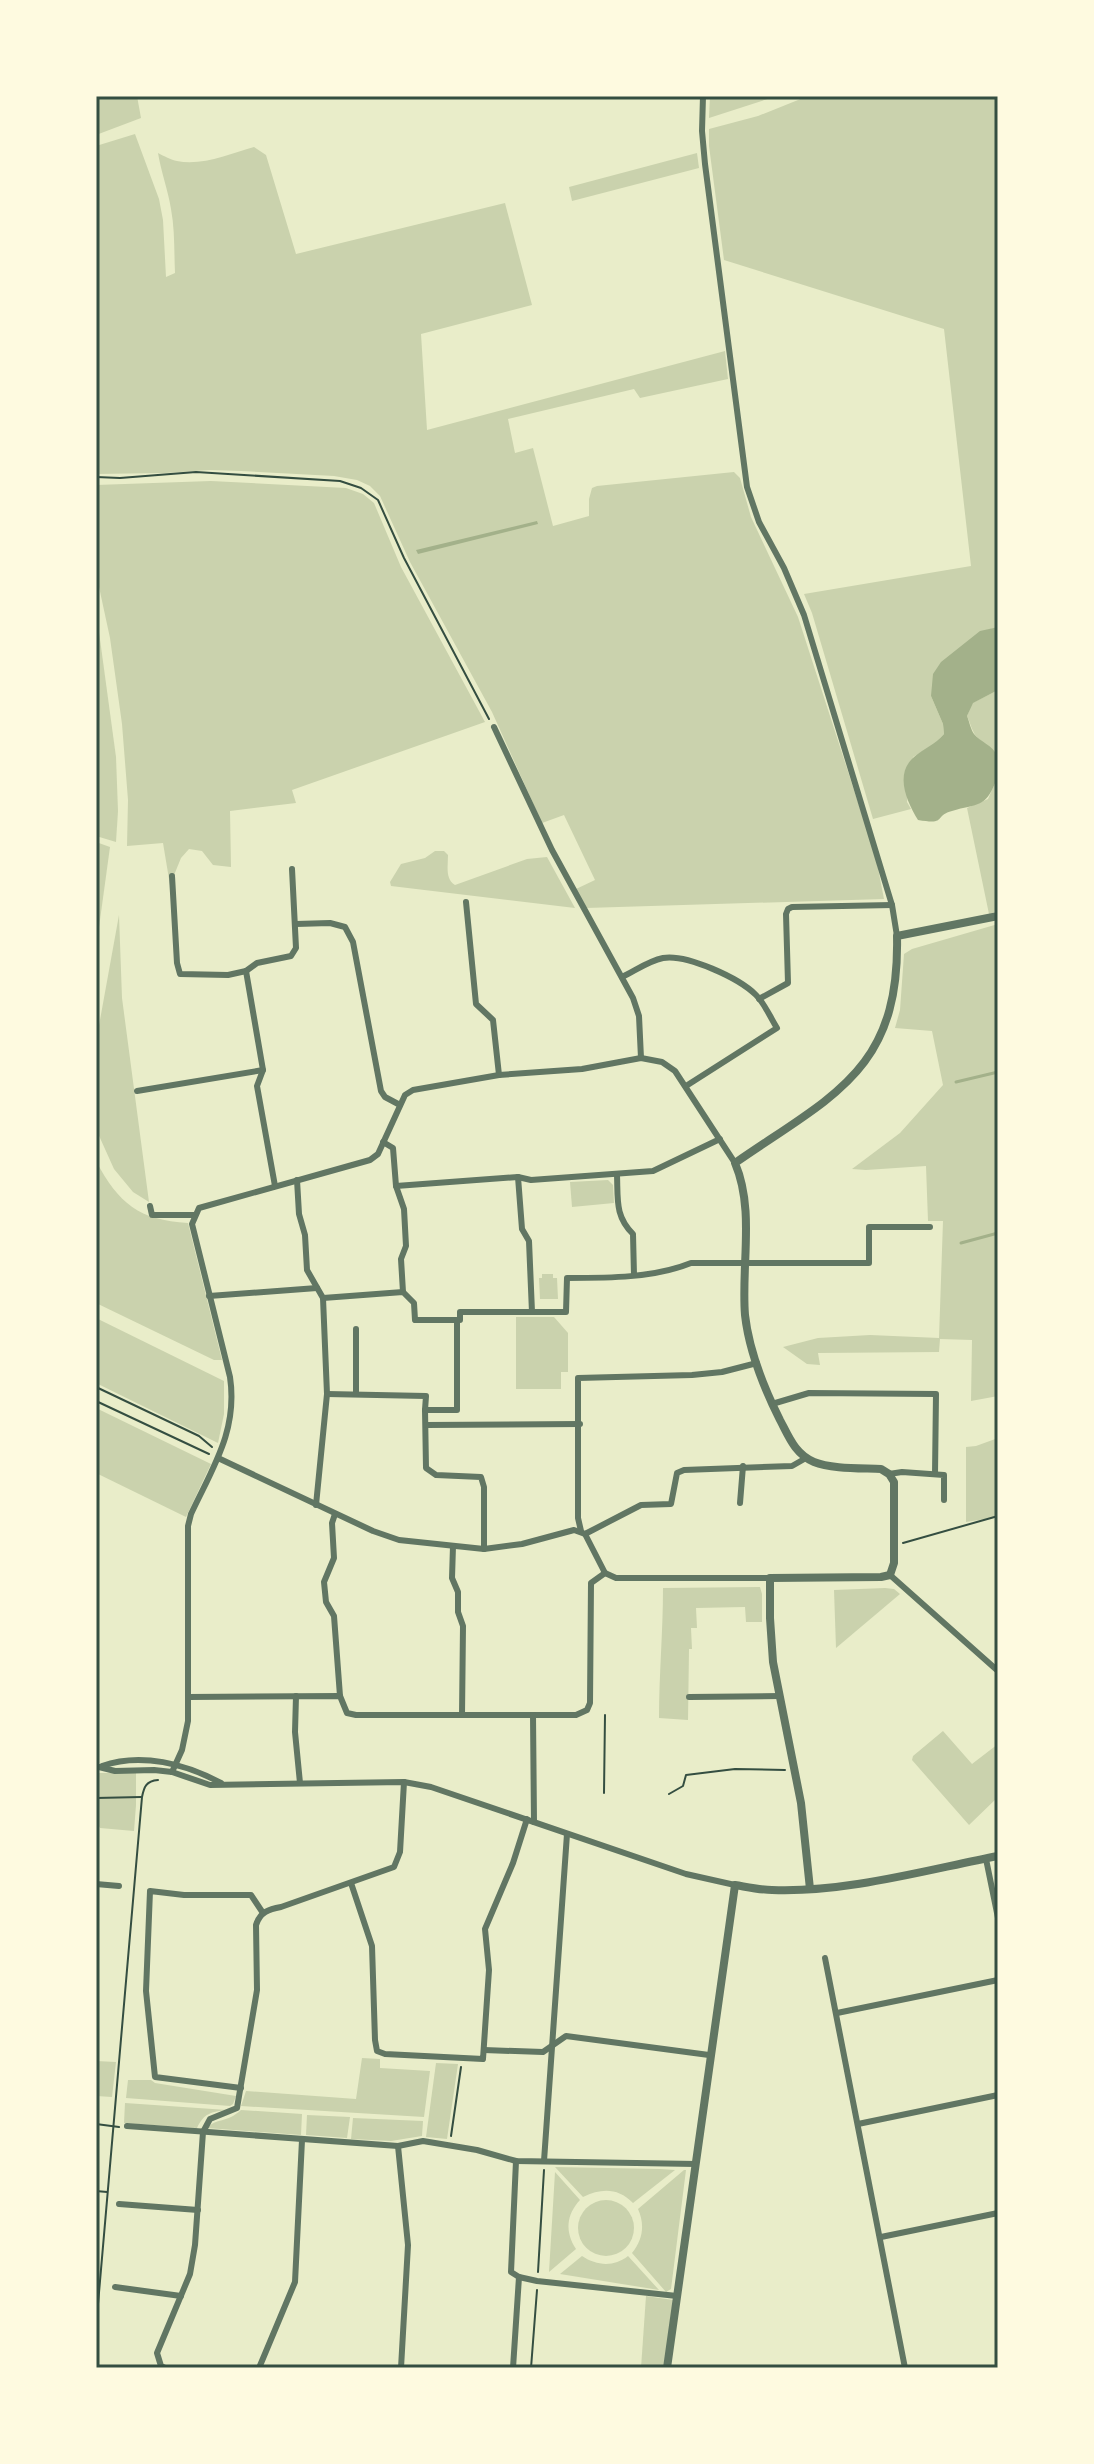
<svg xmlns="http://www.w3.org/2000/svg" width="1094" height="2464" font-family="Karla,sans-serif">
<style>
.green{fill:#cad2ad}
.water{fill:#a3b18a}
.lines{fill:none;stroke-linecap:round;stroke-linejoin:round}
.stream{stroke:#a3b18a;stroke-width:3}
.path{stroke:#344e41;stroke-width:2}
.minor{stroke:#617663;stroke-width:6}
.tertiary{stroke:#617663;stroke-width:8}
.neatline{fill:none;stroke:#344e41;stroke-width:3}
</style>
<rect width="100%" height="100%" fill="#e9edc9"/>
<g class="green">
<polygon points="96,96 137,96 141,118 96,135"/>
<polygon points="710,96 777,96 709,118"/>
<polygon points="823,96 998,96 998,627 980,632 931,696 943,724 944,734 935,744 913,757 907,802 911,809 873,819 812,613 804,594 971,566 944,329 724,260 709,146 709,129 758,116 803,98"/>
<path d="M135,134L159,199L163,220L166,277L175,273C174,252 175,230 171,209C168,190 161,172 158,153C164,156 171,160 177,161C202,166 230,154 254,147L266,155L296,254L505,203L532,305L421,334L427,430L725,351L728,379L640,398L634,389L508,419L515,453L533,448L553,526L589,516V499L592,488L597,486L734,472L740,478L751,517L798,617L876,858L884,899L586,908L576,889L595,880L564,815L542,823L492,712L410,562L380,496L370,486L357,480L334,476L241,471L210,470L165,473L96,474V146Z"/>
<polygon points="697,153 699,168 572,201 569,187"/>
<polygon points="211,481 346,488 363,494 374,503 401,567 485,722 292,790 296,803 230,811 231,867 213,865 202,851 189,849 181,858 170,885 163,843 127,846 128,800 122,724 110,638 96,573 96,485"/>
<polygon points="96,610 116,757 118,811 116,842 96,836"/>
<path d="M998,690V769C996,746 988,750 976,736C972,731 970,722 967,716L972,703Z"/>
<polygon points="998,776 998,911 989,914 967,808 988,799"/>
<polygon points="96,842 110,847 96,949"/>
<path d="M435,851H444L448,855C448,866 445,879 455,885L527,859L547,857L575,908L391,886L390,882L401,864L425,858Z"/>
<polygon points="119,915 122,998 149,1202 133,1192 114,1169 96,1129 96,1042"/>
<polygon points="998,924 998,1396 971,1401 972,1340 940,1339 939,1352 818,1353 820,1365 807,1364 783,1347 818,1338 870,1335 939,1338 943,1221 928,1221 926,1166 866,1170 852,1169 900,1133 943,1085 932,1031 895,1028 900,1010 904,954 912,949"/>
<path d="M96,1161C119,1204 139,1220 188,1223L222,1360H214L96,1303Z"/>
<polygon points="608,1180 613,1185 614,1203 572,1207 570,1182"/>
<polygon points="542,1274 553,1274 553,1278 557,1278 558,1299 540,1299 539,1278 542,1278"/>
<polygon points="516,1317 554,1317 568,1333 568,1372 561,1372 561,1389 516,1389"/>
<polygon points="96,1318 224,1381 224,1414 218,1443 96,1383"/>
<polygon points="96,1408 211,1464 186,1517 96,1473"/>
<polygon points="998,1438 998,1517 966,1522 966,1447 976,1446"/>
<path d="M760,1587L762,1594V1622H746L745,1607L696,1608L697,1628H691L692,1649H689L688,1720L659,1718C659,1674 663,1632 663,1588Z"/>
<polygon points="885,1588 894,1589 900,1594 836,1648 834,1590"/>
<polygon points="943,1731 972,1764 998,1744 998,1797 969,1825 912,1760 913,1756"/>
<polygon points="96,1773 136,1773 136,1805 134,1831 100,1828 96,1821"/>
<polygon points="362,2058 380,2059 380,2068 430,2071 424,2117 241,2106 246,2091 356,2099"/>
<polygon points="96,2061 116,2062 112,2097 96,2096"/>
<polygon points="436,2063 458,2064 447,2139 426,2137"/>
<polygon points="128,2080 151,2080 155,2083 236,2096 233,2104 230,2106 126,2098"/>
<path d="M125,2103L227,2110C211,2112 204,2113 197,2128L124,2123Z"/>
<path d="M241,2110L302,2114L301,2135L207,2128C216,2118 227,2123 241,2110Z"/>
<polygon points="307,2115 350,2117 347,2138 306,2135"/>
<polygon points="353,2118 423,2121 422,2136 391,2141 351,2139"/>
<path d="M555,2167L660,2169L675,2170L633,2203C618,2188 602,2188 583,2197Z"/>
<path d="M684,2170H686L671,2289L666,2292L632,2253C643,2239 645,2225 638,2209Z"/>
<path d="M555,2172L580,2200C566,2215 565,2232 576,2249L549,2272Z"/>
<circle cx="606" cy="2228" r="28"/>
<path d="M582,2256C597,2266 614,2267 628,2256L659,2290L560,2274Z"/>
<polygon points="646,2296 673,2300 664,2368 641,2368"/>
</g>
<g class="water">
<polygon points="537,521 538,524 418,554 416,550"/>
<path d="M998,627V690L973,703L967,716C969,721 971,730 974,734C980,742 993,745 997,756C1000,763 999,774 996,781C985,809 977,803 952,811C933,816 948,825 918,820C907,802 894,774 914,757C924,748 935,745 944,734L943,724L931,696L933,674L941,662L980,631Z"/>
</g>
<g class="lines">
<g class="stream">
<polyline points="956,1082 998,1072"/>
<polyline points="961,1243 998,1233"/>
</g>
<g class="path">
<polyline points="96,477 120,478 196,472 340,481 361,488 378,500 404,558 489,719"/>
<polyline points="96,1387 199,1436 212,1447"/>
<polyline points="96,1401 209,1454"/>
<polyline points="903,1543 998,1516"/>
<polyline points="604,1793 605,1715"/>
<polyline points="669,1794 683,1786 686,1775 735,1769 785,1770"/>
<polyline points="96,1798 141,1797"/>
<polyline points="96,2124 119,2127"/>
<polyline points="451,2136 461,2067"/>
<polyline points="96,2191 107,2192"/>
<polyline points="538,2272 544,2170"/>
<path d="M96,2327L142,1797C144,1787 146,1781 158,1780"/>
<polyline points="531,2368 537,2290"/>
</g>
<g class="minor">
<polyline points="703,96 702,131 705,164 747,487 759,522 784,568 804,615 892,905 897,936"/>
<polyline points="494,727 552,850 633,998 639,1016 641,1058"/>
<polyline points="172,876 177,963 180,974 228,975 246,971 263,1070 257,1086 275,1186"/>
<polyline points="466,902 476,1004 493,1020 499,1075"/>
<polyline points="296,924 330,923 345,927 353,942 381,1091 385,1097 400,1105"/>
<polyline points="246,971 257,963 291,956 296,948 292,869"/>
<path d="M622,977C635,971 648,961 663,958C687,954 739,978 756,995C765,1004 770,1017 777,1028L686,1086"/>
<polyline points="759,999 788,983 786,914 788,909 792,907 892,905"/>
<polyline points="137,1091 263,1070"/>
<polyline points="383,1142 393,1148 396,1186 404,1209 406,1246 401,1259 403,1292"/>
<path d="M617,1175C618,1200 615,1216 633,1234L634,1275"/>
<polyline points="518,1177 522,1229 529,1241 532,1312"/>
<polyline points="297,1180 299,1214 305,1235 307,1270 323,1298 327,1394 316,1505"/>
<polyline points="396,1186 518,1177 531,1180 653,1171 720,1139"/>
<polyline points="150,1206 152,1215 195,1215"/>
<polyline points="209,1296 317,1288"/>
<path d="M323,1298L403,1292L414,1303L415,1320H460V1312H566L567,1278C608,1278 654,1278 691,1263H869V1227H930"/>
<polyline points="457,1320 457,1410 425,1410 426,1468 436,1475 481,1477 484,1487 484,1549"/>
<polyline points="327,1394 426,1396 425,1410"/>
<polyline points="356,1394 356,1329"/>
<polyline points="772,1404 809,1393 936,1394 935,1474"/>
<polyline points="426,1425 580,1424"/>
<polyline points="218,1458 373,1531 399,1540 484,1549 522,1544 574,1530 585,1534 641,1505 671,1504 677,1473 684,1470 792,1466 806,1458"/>
<polyline points="889,1474 902,1472 944,1475 944,1500"/>
<polyline points="740,1503 743,1466"/>
<polyline points="335,1514 332,1523 334,1558 324,1582 326,1602 334,1616 340,1696"/>
<polyline points="581,1531 578,1518 578,1378 692,1375 722,1372 757,1363"/>
<polyline points="453,1546 452,1578 458,1592 458,1612 463,1626 462,1715"/>
<polyline points="605,1573 616,1578 770,1578"/>
<polyline points="890,1575 998,1671"/>
<polyline points="296,1696 295,1732 300,1783"/>
<polyline points="188,1697 340,1696 347,1713 356,1715 576,1715 587,1710 590,1703 591,1583 605,1573 585,1534"/>
<polyline points="689,1697 780,1696"/>
<polyline points="533,1715 534,1822"/>
<path d="M102,1766C141,1752 186,1764 221,1783"/>
<polyline points="99,1767 115,1771 154,1770 172,1772 210,1785 404,1782 431,1787 686,1874 735,1885"/>
<path d="M172,1772L182,1750L188,1721V1526L191,1514C213,1467 238,1430 230,1377L192,1224L199,1208L370,1160L378,1154L405,1095L413,1090L499,1075L582,1069L641,1058L662,1062L675,1071L735,1163"/>
<polyline points="986,1859 998,1918"/>
<polyline points="351,1883 372,1946 375,2040 377,2051 385,2054 483,2059 489,1970 485,1929 513,1863 527,1819"/>
<polyline points="96,1884 119,1886"/>
<polyline points="825,1958 905,2368"/>
<polyline points="837,2013 998,1980"/>
<polyline points="484,2050 543,2052 566,2036 709,2055"/>
<polyline points="241,2088 155,2077 146,1991 150,1891 184,1895 251,1895 263,1913"/>
<polyline points="858,2124 998,2095"/>
<polyline points="127,2126 398,2146 423,2141 477,2150 516,2161 696,2164"/>
<polyline points="398,2146 408,2245 401,2368"/>
<polyline points="516,2161 511,2272 519,2277 537,2281 677,2296"/>
<polyline points="544,2161 567,1834"/>
<polyline points="119,2204 198,2210"/>
<polyline points="881,2237 998,2213"/>
<polyline points="115,2287 181,2296"/>
<path d="M165,2368L161,2366L157,2353L190,2274L195,2245L203,2132L210,2119L237,2108L257,1990L256,1925C260,1912 269,1909 281,1907L394,1867L400,1852L404,1782"/>
<polyline points="259,2368 295,2282 302,2140"/>
<polyline points="513,2368 519,2277"/>
</g>
<g class="tertiary">
<path d="M810,1889L801,1803L773,1662L770,1618V1578L881,1577L890,1575L894,1563V1482L889,1474L881,1469C862,1468 831,1469 814,1462C795,1454 789,1437 780,1420C764,1388 749,1351 745,1315C741,1265 755,1210 735,1163C833,1095 900,1071 897,936L998,916"/>
<path d="M667,2368L735,1885C747,1887 760,1890 772,1890C845,1893 926,1870 998,1856"/>
</g>
</g>
<rect width="1094" height="2464" fill="none" stroke="#fefae0" stroke-width="196"/>
<rect x="98" y="98" width="898" height="2268" class="neatline"/>
</svg>
